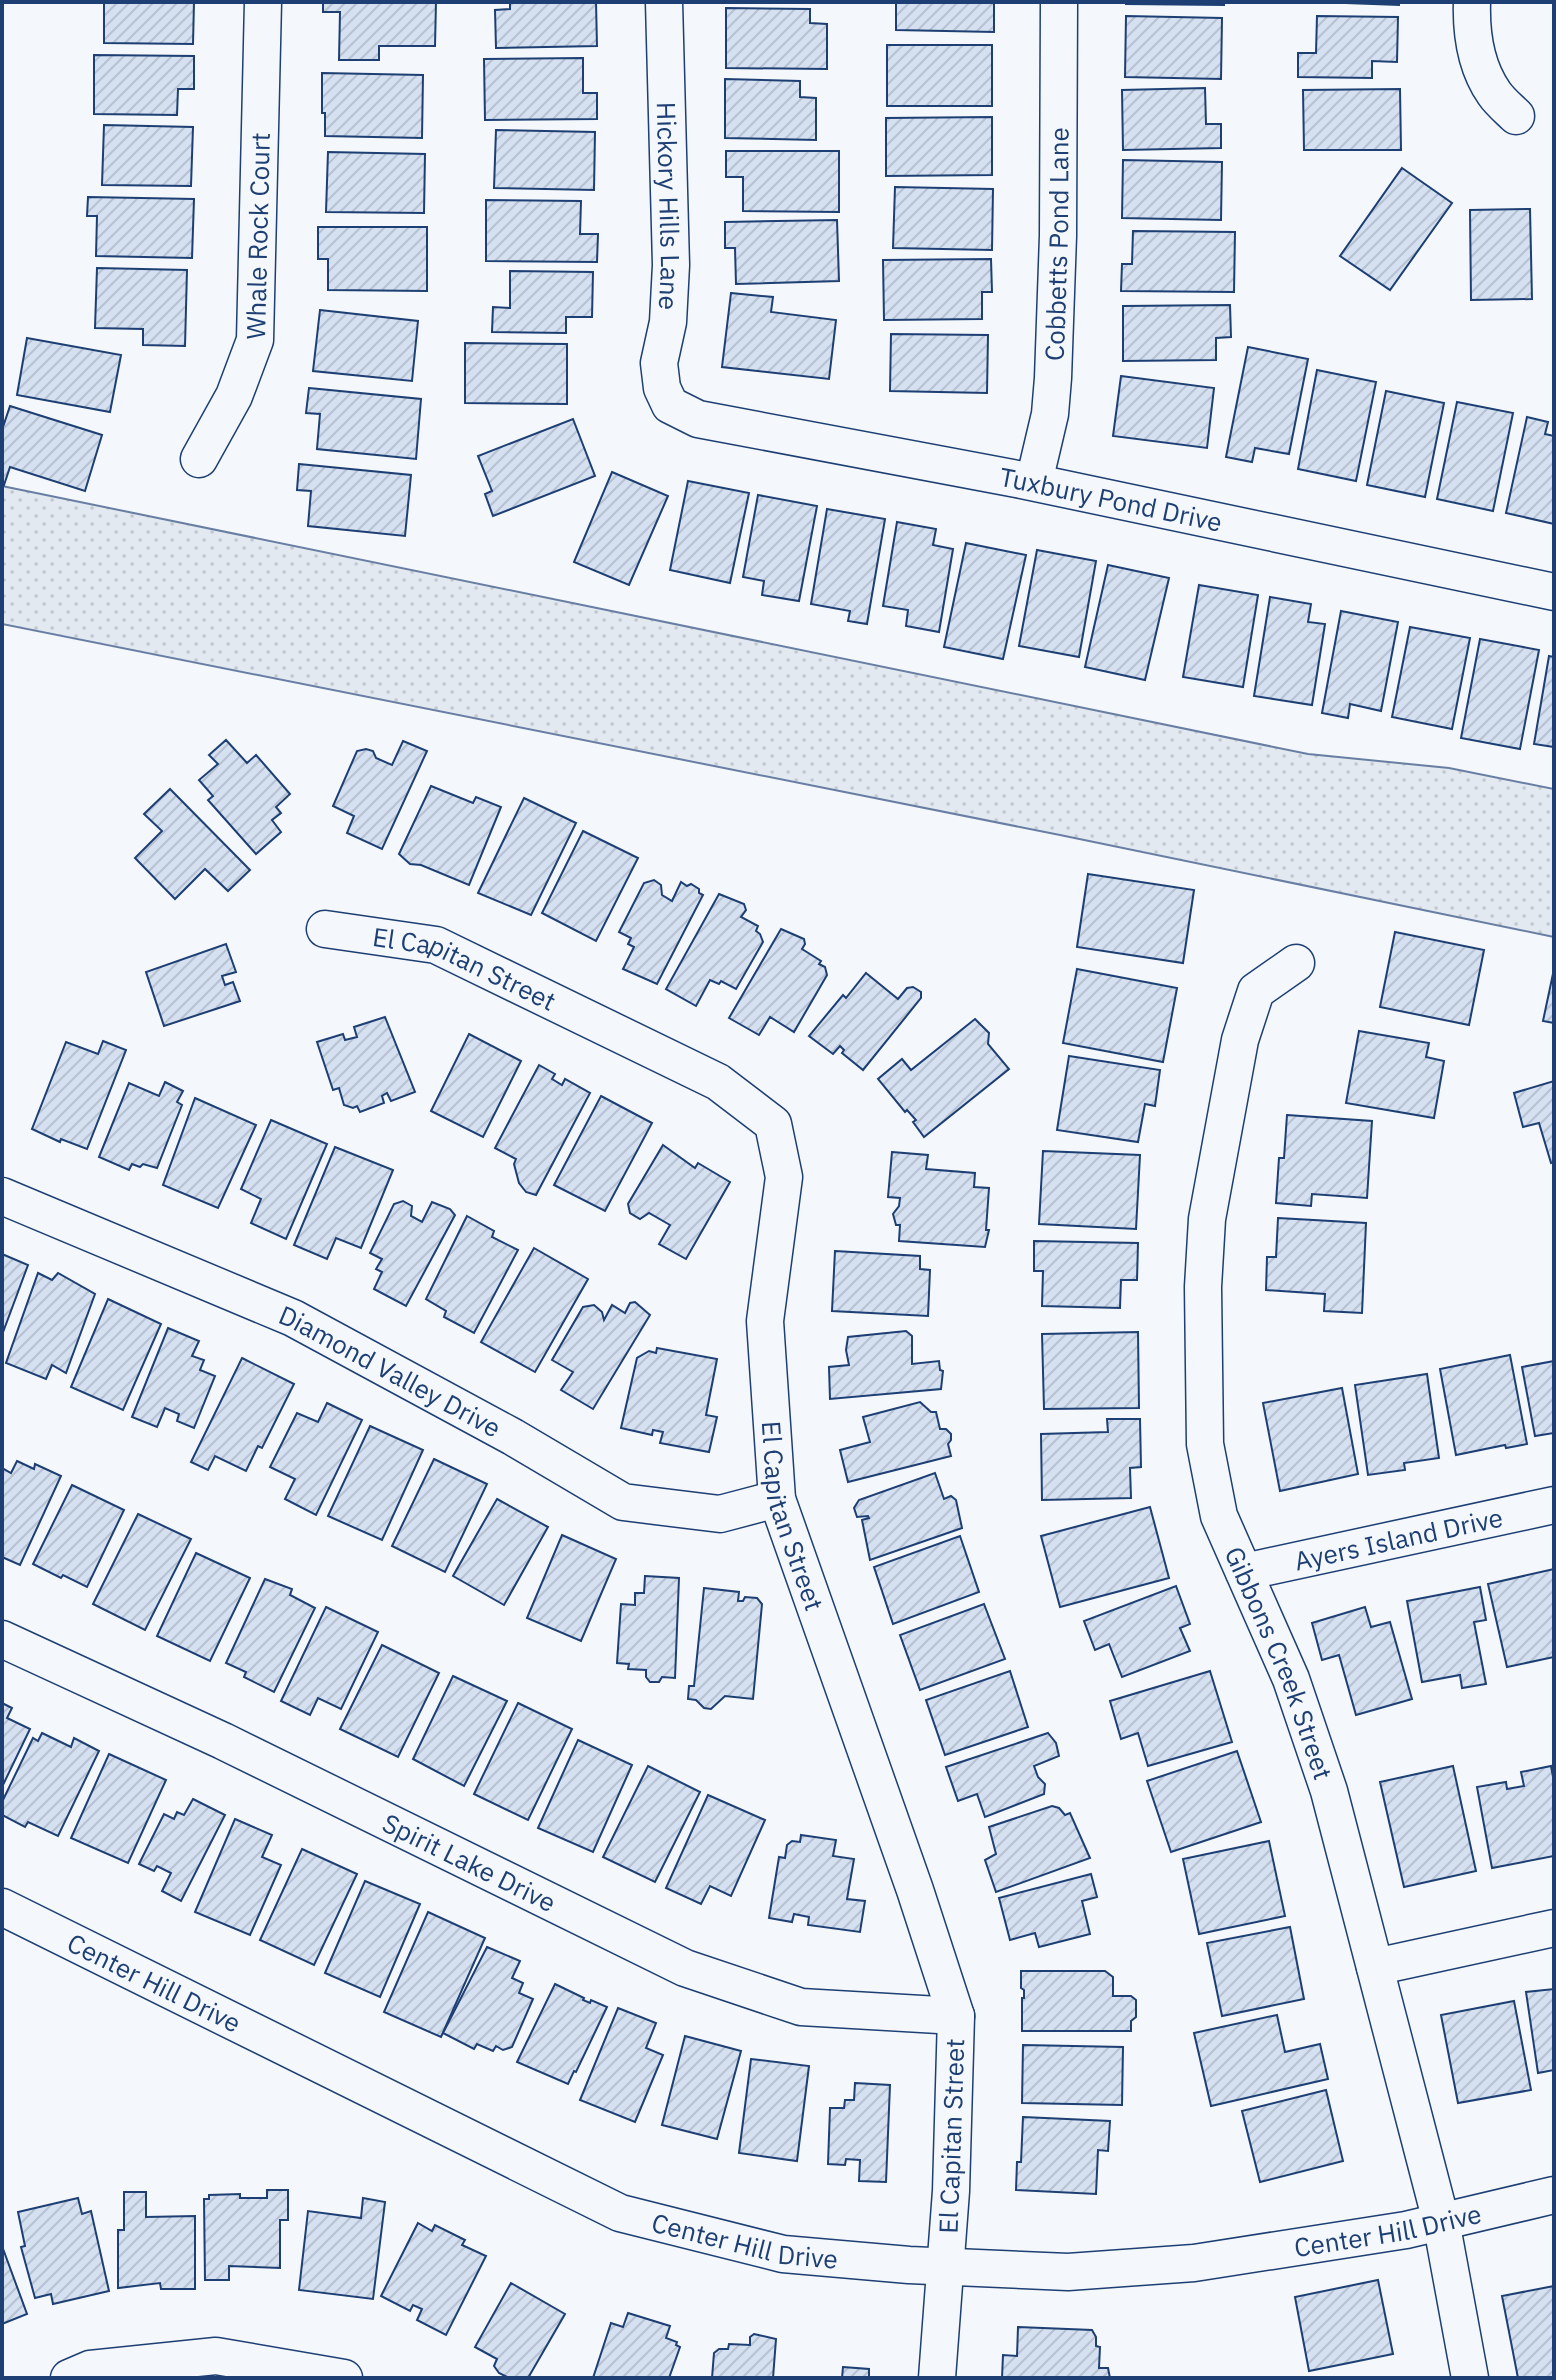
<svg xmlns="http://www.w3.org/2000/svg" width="1556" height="2380" font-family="'IBM Plex Sans',sans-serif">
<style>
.grass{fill:url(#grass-dots);stroke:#687fa3;stroke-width:2}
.building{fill:url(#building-hatch);stroke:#1d3f73;stroke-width:2}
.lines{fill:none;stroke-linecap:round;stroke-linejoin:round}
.minor-casing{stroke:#1d3f73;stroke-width:39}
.minor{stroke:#f4f7fb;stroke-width:36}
.labels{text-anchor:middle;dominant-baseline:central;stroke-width:6;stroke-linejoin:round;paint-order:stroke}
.street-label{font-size:26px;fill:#1d3f73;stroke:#f4f7fb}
</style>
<defs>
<pattern id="grass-dots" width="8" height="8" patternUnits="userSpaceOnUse" patternTransform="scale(2)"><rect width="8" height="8" fill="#e3e9f0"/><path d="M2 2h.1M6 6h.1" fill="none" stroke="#c2c9d1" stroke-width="1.8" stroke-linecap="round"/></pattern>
<pattern id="building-hatch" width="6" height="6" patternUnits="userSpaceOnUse" patternTransform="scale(2)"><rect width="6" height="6" fill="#d5e0f0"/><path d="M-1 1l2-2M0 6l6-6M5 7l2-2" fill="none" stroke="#b6c1d1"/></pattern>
</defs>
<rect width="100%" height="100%" fill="#f4f7fb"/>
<polygon class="grass" points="2,486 1308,754 1449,768 1554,789 1554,937 1060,835 2,624"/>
<g class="building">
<polygon points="104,2 194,2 193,44 104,43"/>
<polygon points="323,2 436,2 435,46 379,46 379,60 339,60 340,12 323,12"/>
<polygon points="510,2 596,2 597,46 496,48 495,10 510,9"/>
<polygon points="896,2 994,2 994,32 896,30"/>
<polygon points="1126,2 1224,2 1224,5 1126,4"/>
<polygon points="1318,2 1399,2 1399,5"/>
<polygon points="726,8 810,9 810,23 827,24 827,69 726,68"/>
<polygon points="1126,16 1222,18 1221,79 1125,77"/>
<polygon points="1317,16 1398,17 1397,62 1372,61 1372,78 1298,77 1298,53 1316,53"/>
<rect x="887" y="45" width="105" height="61"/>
<polygon points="94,55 194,56 194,89 178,89 177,115 94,114"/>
<polygon points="583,58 583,93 597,93 597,119 485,120 484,59"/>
<polygon points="322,73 423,75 422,138 325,136 325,113 322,113"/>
<polygon points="725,79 800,81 800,97 816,98 816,140 725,138"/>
<polygon points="1205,88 1206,124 1221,124 1221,148 1123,150 1122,90"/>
<polygon points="1400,89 1401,150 1304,150 1303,90"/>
<polygon points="992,117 992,175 886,176 886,118"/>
<polygon points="104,125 193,127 191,186 102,185"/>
<polygon points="496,130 595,132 594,190 494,188"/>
<polygon points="726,151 839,151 839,212 743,211 743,177 726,177"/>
<polygon points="328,152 425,154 424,213 326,212"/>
<polygon points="1123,160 1222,162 1221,220 1122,218"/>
<polygon points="1402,168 1452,203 1390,290 1340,256"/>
<polygon points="895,187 993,189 992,250 893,248"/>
<polygon points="88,197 194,199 192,258 96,256 97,216 87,216"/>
<polygon points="486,200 581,201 580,234 598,234 597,262 486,261"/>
<polygon points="1530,209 1532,299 1471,300 1470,210"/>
<polygon points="837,220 839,281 736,284 735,248 725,248 725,222"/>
<polygon points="318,227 427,227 427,291 328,290 328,259 318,259"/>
<polygon points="1133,231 1235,232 1234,292 1121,291 1122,264 1132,264"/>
<polygon points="991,259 992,292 982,292 982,319 884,320 883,260"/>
<polygon points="97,268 187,270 185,346 143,345 143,329 95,328"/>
<polygon points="510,271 593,272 592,317 566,317 566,333 492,332 493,307 510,308"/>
<polygon points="731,293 773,297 771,312 836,320 829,379 722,367"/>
<polygon points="1230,305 1231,337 1216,338 1216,360 1123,361 1123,306"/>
<polygon points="320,310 418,321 412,381 313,371"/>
<polygon points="891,334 988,335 987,393 890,391"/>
<polygon points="27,338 121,355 110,412 17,395"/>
<polygon points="465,343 567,344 567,404 465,403"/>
<polygon points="1248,347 1308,359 1289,454 1255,448 1252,462 1226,457"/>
<polygon points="1317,370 1376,382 1356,481 1298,469"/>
<polygon points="1121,376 1214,388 1207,448 1113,436"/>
<polygon points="309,388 421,399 416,459 317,449 320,414 306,413"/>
<polygon points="1386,391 1444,403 1425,497 1367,485"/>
<polygon points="1457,402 1513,413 1493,511 1437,499"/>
<polygon points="10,406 102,435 85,491 10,467 4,485 2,484 2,430"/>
<polygon points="1527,417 1548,422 1545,434 1554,436 1554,524 1506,513"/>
<polygon points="573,419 595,476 493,516 485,494 492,491 478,456"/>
<polygon points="299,464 411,475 405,536 308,526 311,491 297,490"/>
<polygon points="612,472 668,496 629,585 574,562"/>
<polygon points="688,481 749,493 730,583 670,570"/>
<polygon points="758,495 817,506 799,601 762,595 764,581 743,577"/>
<polygon points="827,509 885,519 867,624 848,621 850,611 811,604"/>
<polygon points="897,522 936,529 933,545 953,549 939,632 906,626 908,610 883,606"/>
<polygon points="966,543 1026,555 1003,659 944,647"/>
<polygon points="1037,550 1096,561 1079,657 1019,646"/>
<polygon points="1108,565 1169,578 1145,680 1085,667"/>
<polygon points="1199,585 1258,595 1243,687 1183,677"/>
<polygon points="1270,597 1311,604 1308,622 1325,624 1312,705 1254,696"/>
<polygon points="1341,611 1398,622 1381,711 1350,704 1348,718 1322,713"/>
<polygon points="1410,627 1470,638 1452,729 1392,717"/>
<polygon points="1480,639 1539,650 1520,749 1461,738"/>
<polygon points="1549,656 1554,657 1554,747 1534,744"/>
<polygon points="226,740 247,763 256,755 290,794 276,807 281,813 272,820 281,832 256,854 208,800 213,796 199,780 218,764 209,755"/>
<polygon points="403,741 427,751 382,849 347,833 354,816 333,806 357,751 366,749 373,751 376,758 392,765"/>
<polygon points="431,786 473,803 476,797 501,807 469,885 421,865 410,864 399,854"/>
<polygon points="170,789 250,870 228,891 205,869 175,899 135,858 162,831 144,814"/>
<polygon points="524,798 576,823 531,915 478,893"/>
<polygon points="583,831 638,858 596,941 542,913"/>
<polygon points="1088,874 1194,890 1183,963 1077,947"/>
<polygon points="654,880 661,885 662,895 672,901 681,882 687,886 691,884 699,889 699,893 703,895 657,984 623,969 634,947 628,944 631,938 619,932 644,883"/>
<polygon points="719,894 744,904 746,910 741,917 758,926 756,931 760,934 763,942 736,989 721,981 719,984 710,980 696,1006 666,989"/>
<polygon points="781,929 804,939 805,944 802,949 821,961 819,964 825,967 827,975 794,1032 770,1017 759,1035 729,1018"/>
<polygon points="1395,932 1484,950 1469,1025 1380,1007"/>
<polygon points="226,944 236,972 222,976 225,985 233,982 240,1001 164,1026 146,972"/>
<polygon points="1077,969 1177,988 1163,1062 1063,1043"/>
<polygon points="1554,969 1554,1023 1543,1021"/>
<polygon points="866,973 898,999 907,988 913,987 921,992 921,998 863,1070 842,1053 844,1050 840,1046 833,1054 809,1036 843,995 846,998"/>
<polygon points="385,1017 415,1092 391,1101 387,1093 382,1096 384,1103 360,1112 357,1106 353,1108 344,1105 339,1088 333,1090 317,1042 343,1034 345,1040 357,1037 354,1027"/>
<polygon points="975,1019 989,1033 988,1044 1009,1069 924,1137 913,1122 916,1120 907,1110 905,1112 878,1079 902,1059 911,1070"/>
<polygon points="1359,1031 1429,1043 1426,1057 1444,1061 1434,1118 1346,1103"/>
<polygon points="469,1034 521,1061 483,1137 431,1111"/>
<polygon points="103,1041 126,1050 87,1149 61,1139 60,1142 32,1129 66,1042 98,1054"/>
<polygon points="1069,1056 1160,1070 1155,1106 1145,1104 1138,1142 1057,1130"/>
<polygon points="539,1065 555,1074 552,1079 562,1085 565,1079 590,1093 536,1195 526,1192 519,1183 514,1164 516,1159 495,1148"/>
<polygon points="1554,1081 1554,1162 1551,1163 1539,1123 1523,1127 1514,1093"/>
<polygon points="165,1082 183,1091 177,1102 182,1105 157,1168 143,1164 140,1167 132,1164 129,1170 99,1157 129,1083 159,1096"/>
<polygon points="601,1096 652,1123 605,1211 554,1185"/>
<polygon points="195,1098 256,1125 218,1208 163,1185"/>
<polygon points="1287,1115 1372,1121 1367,1198 1312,1194 1311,1206 1276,1203 1279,1158 1284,1158"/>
<polygon points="271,1120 327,1144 286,1239 251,1223 261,1199 241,1189"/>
<polygon points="663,1145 695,1168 698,1163 730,1182 686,1259 659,1244 670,1225 649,1213 640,1219 630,1213 628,1204"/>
<polygon points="335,1147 393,1170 361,1248 336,1238 327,1259 294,1245"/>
<polygon points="1043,1151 1140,1155 1136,1229 1039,1224"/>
<polygon points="892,1152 928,1155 926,1169 975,1173 974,1187 989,1188 986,1230 989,1230 985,1247 899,1241 900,1225 896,1225 893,1214 899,1206 900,1198 888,1197"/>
<polygon points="403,1201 412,1206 411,1216 422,1222 432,1202 450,1209 455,1215 406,1306 374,1289 382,1272 376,1269 382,1259 370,1253 394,1204"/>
<polygon points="467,1216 494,1231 492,1237 518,1250 474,1333 444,1317 446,1311 426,1299"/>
<polygon points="1278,1218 1366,1223 1362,1313 1324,1311 1325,1294 1266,1290 1267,1257 1276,1257"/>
<polygon points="1034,1241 1138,1243 1137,1280 1121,1280 1120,1308 1042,1306 1043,1271 1034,1271"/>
<polygon points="534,1248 588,1279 535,1372 481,1342"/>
<polygon points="835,1251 920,1256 920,1269 930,1270 928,1316 832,1311"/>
<polygon points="2,1254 28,1265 2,1335"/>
<polygon points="38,1273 52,1280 58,1273 95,1294 66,1373 52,1365 46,1379 6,1363"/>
<polygon points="108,1299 161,1324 123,1410 71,1387"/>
<polygon points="635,1302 650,1315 593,1409 561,1390 573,1372 552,1360 583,1307 594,1305 602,1312 604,1320 612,1305 625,1313 630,1303"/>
<polygon points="168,1328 199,1341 192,1356 204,1360 200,1370 215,1376 194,1428 177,1421 179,1414 165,1408 157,1427 132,1417"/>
<polygon points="906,1331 912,1336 912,1364 939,1361 940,1370 943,1371 941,1389 830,1399 829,1367 849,1365 846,1350 848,1337"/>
<polygon points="1138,1332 1139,1408 1044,1409 1042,1334"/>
<polygon points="657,1348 717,1359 706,1415 717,1417 709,1452 660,1443 663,1432 653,1430 652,1435 621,1428 637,1358 649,1351 656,1353"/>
<polygon points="1510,1355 1527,1444 1506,1448 1505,1445 1456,1455 1440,1369"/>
<polygon points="242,1358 294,1384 262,1448 258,1446 246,1471 215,1456 208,1470 191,1462"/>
<polygon points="1554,1361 1554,1433 1535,1436 1522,1367"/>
<polygon points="1427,1374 1439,1458 1404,1463 1405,1470 1368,1475 1355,1385"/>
<polygon points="1342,1388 1358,1474 1280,1491 1263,1403"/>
<polygon points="920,1402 931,1412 936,1412 940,1429 946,1429 951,1434 951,1440 948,1444 951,1456 848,1482 840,1450 870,1442 863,1417"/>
<polygon points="327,1403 362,1420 316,1515 285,1499 295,1479 270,1467 297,1413 318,1422"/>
<polygon points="1107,1419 1140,1419 1141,1467 1130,1468 1131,1498 1042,1500 1041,1434 1108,1432"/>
<polygon points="370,1426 423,1450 382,1540 328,1516"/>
<polygon points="434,1459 487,1484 445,1572 392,1546"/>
<polygon points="17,1461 34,1469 35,1464 61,1476 20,1565 2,1557 2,1468 11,1473"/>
<polygon points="935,1473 944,1499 951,1496 956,1500 962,1528 870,1560 862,1520 869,1518 868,1516 857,1517 854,1508 859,1500"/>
<polygon points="72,1485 124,1510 87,1587 63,1575 61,1578 33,1564"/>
<polygon points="497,1499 548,1527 504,1605 453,1576"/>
<polygon points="1150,1507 1169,1578 1060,1607 1041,1536"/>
<polygon points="138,1514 191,1539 145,1630 93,1604"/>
<polygon points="562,1535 616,1559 581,1641 527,1618"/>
<polygon points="960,1536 979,1592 893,1624 874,1567"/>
<polygon points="196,1553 250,1578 210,1661 157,1636"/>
<polygon points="1554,1569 1554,1657 1507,1667 1488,1584"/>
<polygon points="645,1576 679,1578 675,1678 662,1677 659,1682 650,1682 646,1677 646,1670 628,1669 629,1664 617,1663 621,1604 635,1605 635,1593 644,1593"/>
<polygon points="265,1579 292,1589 290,1595 315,1608 274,1692 244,1677 246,1672 226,1663"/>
<polygon points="1176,1586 1190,1624 1180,1628 1190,1651 1122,1677 1109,1644 1095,1650 1084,1621"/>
<polygon points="1480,1587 1486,1620 1474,1622 1486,1684 1462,1688 1460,1675 1422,1682 1407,1601"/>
<polygon points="704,1588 739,1592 738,1601 743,1601 745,1597 757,1598 762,1604 753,1699 725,1696 711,1709 704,1708 696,1700 688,1699 689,1686 694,1686"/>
<polygon points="984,1604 1005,1659 920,1690 900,1635"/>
<polygon points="326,1607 378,1632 341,1709 318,1698 310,1715 281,1701"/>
<polygon points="1365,1607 1371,1627 1390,1622 1412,1699 1356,1715 1339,1655 1322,1660 1312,1623"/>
<polygon points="382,1645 439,1673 398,1757 340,1729"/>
<polygon points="1010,1671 1028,1727 945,1755 926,1700"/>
<polygon points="1210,1671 1232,1742 1148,1766 1138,1733 1121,1739 1110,1701"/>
<polygon points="453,1676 507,1701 464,1786 413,1759"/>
<polygon points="2,1703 12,1708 7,1718 30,1729 2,1787"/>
<polygon points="518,1703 572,1729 528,1820 474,1794"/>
<polygon points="42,1733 71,1747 74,1738 99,1751 58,1836 28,1822 25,1827 2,1815 2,1802 33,1738 38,1741"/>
<polygon points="1048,1733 1056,1743 1059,1756 1034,1766 1038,1777 1045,1784 1044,1794 985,1817 977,1794 958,1801 946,1767"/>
<polygon points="578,1740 632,1765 593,1852 538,1828"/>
<polygon points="1237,1751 1261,1822 1171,1852 1147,1781"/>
<polygon points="109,1754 166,1780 128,1863 71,1838"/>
<polygon points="648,1766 700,1792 655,1882 603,1857"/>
<polygon points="1453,1766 1476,1871 1404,1887 1380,1782"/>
<polygon points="1551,1766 1554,1782 1554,1856 1492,1868 1477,1787 1506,1782 1507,1789 1524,1786 1521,1772"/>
<polygon points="708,1795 765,1820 731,1896 710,1886 701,1904 666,1888"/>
<polygon points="193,1799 225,1815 181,1901 162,1891 171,1873 157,1866 154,1871 139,1864 164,1814 174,1819 177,1812 184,1815"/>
<polygon points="1052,1806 1059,1808 1065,1815 1070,1813 1090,1858 996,1892 985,1860 996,1854 989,1827"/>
<polygon points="235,1819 272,1835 262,1857 281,1865 250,1935 195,1912"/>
<polygon points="801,1835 836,1840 833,1856 854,1859 847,1899 865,1901 860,1932 808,1925 809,1917 794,1914 792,1922 769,1918 779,1857 785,1858 787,1845 792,1841 800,1842"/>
<polygon points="1269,1841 1285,1916 1199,1934 1183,1859"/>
<polygon points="302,1849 357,1874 314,1965 260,1940"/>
<polygon points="1091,1874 1097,1897 1082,1901 1090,1934 1039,1947 1035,1933 1010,1940 999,1898"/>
<polygon points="365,1881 420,1904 380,1997 325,1973"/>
<polygon points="428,1912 485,1938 441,2037 384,2012"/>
<polygon points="1290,1927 1304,1999 1222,2016 1207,1943"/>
<polygon points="487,1947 520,1961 512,1978 523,1983 519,1993 533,1999 512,2047 503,2050 496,2046 493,2051 477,2044 474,2049 443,2033"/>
<polygon points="1021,1971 1105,1971 1113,1977 1113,1996 1131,1996 1136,2000 1136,2017 1131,2021 1131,2031 1022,2031 1022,1998 1024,1998 1024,1990 1021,1988"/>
<polygon points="555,1984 584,1998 583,2000 590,2003 591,2000 607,2007 576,2072 574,2071 568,2084 517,2062"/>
<polygon points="1554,1989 1554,2070 1538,2073 1526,1992"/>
<polygon points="1514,2001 1531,2090 1458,2103 1441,2015"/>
<polygon points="618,2008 656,2023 646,2048 663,2055 635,2122 580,2100"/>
<polygon points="1277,2015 1285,2052 1320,2044 1328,2079 1211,2106 1194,2033"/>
<polygon points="685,2036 741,2051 717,2139 662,2125"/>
<polygon points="1023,2045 1123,2047 1122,2105 1022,2103"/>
<polygon points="751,2059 809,2066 797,2161 739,2153"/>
<polygon points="855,2083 890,2085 886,2182 859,2181 860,2160 846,2159 845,2165 828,2164 830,2108 844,2108 845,2100 854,2100"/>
<polygon points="1326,2090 1343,2161 1260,2182 1242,2111"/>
<polygon points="1023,2117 1110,2121 1108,2151 1098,2150 1096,2194 1016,2190 1017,2162 1021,2162"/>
<polygon points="267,2190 288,2190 288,2220 280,2220 280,2268 229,2266 229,2280 205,2280 204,2199 209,2199 209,2195 240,2194 240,2198 267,2198"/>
<polygon points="124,2192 146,2192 146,2217 195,2216 195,2289 161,2289 160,2283 118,2288 118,2230 124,2230"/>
<polygon points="78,2198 82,2214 91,2211 109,2291 53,2304 51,2294 35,2298 21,2247 25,2246 18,2212"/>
<polygon points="363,2198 385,2202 373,2299 299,2290 308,2211 361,2218"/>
<polygon points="418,2223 432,2231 435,2225 465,2240 462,2245 486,2256 446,2335 417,2320 422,2309 413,2305 410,2311 381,2296"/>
<polygon points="2,2246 27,2314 2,2324"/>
<polygon points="1378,2280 1393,2354 1309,2371 1295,2297"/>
<polygon points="511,2283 565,2314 528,2378 509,2378 499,2373 494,2366 497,2359 475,2347"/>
<polygon points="1554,2286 1554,2378 1518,2378 1502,2296"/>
<polygon points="628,2313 670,2326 666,2338 677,2342 676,2345 680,2347 669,2378 593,2378 611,2323 623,2327"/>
<polygon points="1018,2327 1092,2330 1096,2337 1096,2346 1100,2347 1099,2368 1108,2368 1110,2378 1002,2378 1003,2355 1017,2356"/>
<polygon points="754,2334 776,2339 773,2378 712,2378 714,2353 719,2349 728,2349 729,2344 750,2345 750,2337"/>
<polygon points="843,2367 869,2369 869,2378 842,2378"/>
</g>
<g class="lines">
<g class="minor-casing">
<g id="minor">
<path id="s1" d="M664,2L671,265L668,322L659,363L662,388L670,405L698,419L1017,479L1554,592"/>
<path d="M1472,2C1471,33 1476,67 1494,93C1500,102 1509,109 1516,116"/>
<path id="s2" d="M199,459L234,396L255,340L263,2"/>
<path id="s3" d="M1034,482L1050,414L1053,378L1058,236L1059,2"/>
<path id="s4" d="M325,929L436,945L718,1082L773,1124L784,1177L765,1321L777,1499L915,1890L956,2016L951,2191L937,2378"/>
<path id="s5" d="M1296,963L1256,991L1240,1040L1207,1219L1203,1287L1205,1444L1219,1516L1291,1679L1329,1791L1441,2221L1470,2378"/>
<path id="s6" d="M2,1196L293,1318L513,1437L623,1502L720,1514L777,1499"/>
<path id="s7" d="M1244,1572L1554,1505"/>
<path id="s8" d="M2,1639L223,1741L685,1968L801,2007L956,2016"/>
<path id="s9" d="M2,1907L620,2213L783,2254L909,2265L1068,2272L1194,2263L1406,2230L1554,2195"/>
<polyline points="1375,1967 1554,1928"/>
<polyline points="69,2378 90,2369 216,2356 344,2378"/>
</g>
</g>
<use href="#minor" class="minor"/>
</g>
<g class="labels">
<g class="street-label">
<text stroke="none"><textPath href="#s1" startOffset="204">Hickory Hills Lane</textPath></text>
<text stroke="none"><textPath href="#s2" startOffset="236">Whale Rock Court</textPath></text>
<text stroke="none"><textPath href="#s3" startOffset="240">Cobbetts Pond Lane</textPath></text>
<text stroke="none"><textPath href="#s1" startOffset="858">Tuxbury Pond Drive</textPath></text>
<text stroke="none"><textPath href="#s4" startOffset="146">El Capitan Street</textPath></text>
<text stroke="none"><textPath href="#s6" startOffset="426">Diamond Valley Drive</textPath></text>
<text stroke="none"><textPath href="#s4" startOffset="892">El Capitan Street</textPath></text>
<text stroke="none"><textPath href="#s7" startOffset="158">Ayers Island Drive</textPath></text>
<text stroke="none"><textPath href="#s5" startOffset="740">Gibbons Creek Street</textPath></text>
<text stroke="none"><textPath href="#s8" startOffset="518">Spirit Lake Drive</textPath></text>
<text stroke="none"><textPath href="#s9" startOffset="170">Center Hill Drive</textPath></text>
<text transform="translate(951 2136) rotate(-88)">El Capitan Street</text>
<text stroke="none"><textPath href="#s9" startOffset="1466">Center Hill Drive</textPath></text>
<text stroke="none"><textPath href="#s9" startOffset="818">Center Hill Drive</textPath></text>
</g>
</g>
<rect width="1556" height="2380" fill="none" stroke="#1d3f73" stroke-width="8"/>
</svg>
